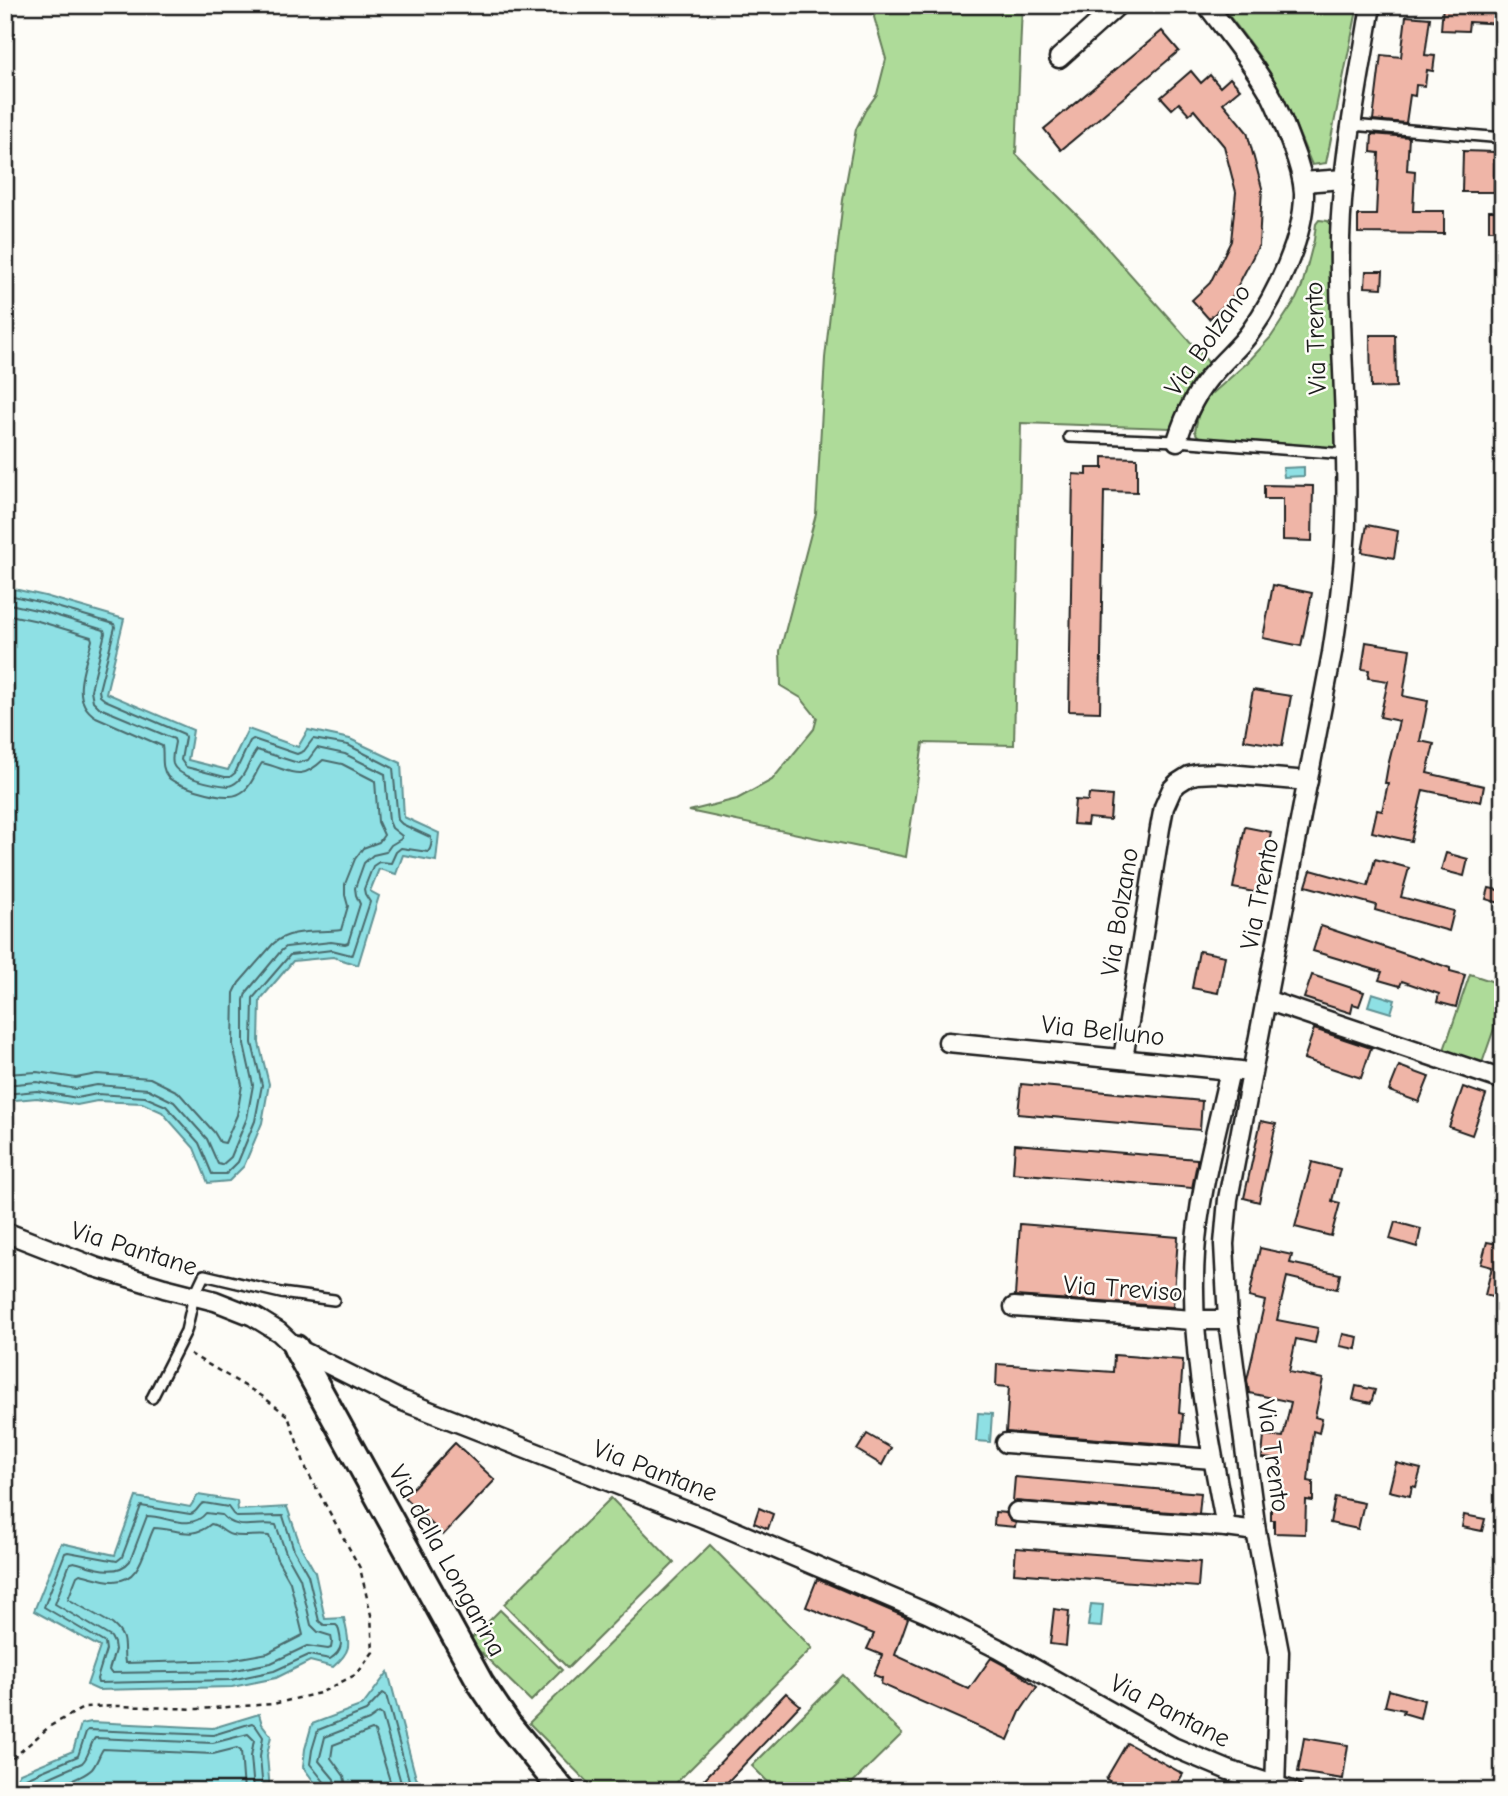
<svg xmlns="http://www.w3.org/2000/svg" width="1508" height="1796" font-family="'Comic Neue',sans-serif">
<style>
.green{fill:#aedb99;stroke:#657c5a;stroke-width:2}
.water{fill:#8ee0e4;stroke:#609294;stroke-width:2}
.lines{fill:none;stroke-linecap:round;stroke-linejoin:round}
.shore{stroke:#4a6a6c;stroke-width:2}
.building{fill:#efb5a7;stroke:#1c1c1c;stroke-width:2}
.lane-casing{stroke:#1c1c1c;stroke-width:14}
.street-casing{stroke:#1c1c1c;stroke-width:23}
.secondary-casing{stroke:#1c1c1c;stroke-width:30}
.path{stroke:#1c1c1c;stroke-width:2.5;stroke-dasharray:5 5;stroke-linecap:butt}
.lane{stroke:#fdfcf7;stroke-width:9}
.street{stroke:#fdfcf7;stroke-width:18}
.secondary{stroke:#fdfcf7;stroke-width:24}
.labels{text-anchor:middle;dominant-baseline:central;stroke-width:5;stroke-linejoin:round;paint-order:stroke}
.street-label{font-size:26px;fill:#1c1c1c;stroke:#fdfcf7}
</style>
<rect width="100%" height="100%" fill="#fdfcf7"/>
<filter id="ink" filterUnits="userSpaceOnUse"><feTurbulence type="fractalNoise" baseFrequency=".0143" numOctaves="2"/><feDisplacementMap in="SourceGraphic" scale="14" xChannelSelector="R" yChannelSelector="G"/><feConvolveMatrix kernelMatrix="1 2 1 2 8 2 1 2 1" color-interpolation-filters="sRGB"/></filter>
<g filter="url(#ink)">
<g class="green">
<polygon points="877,5 1022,5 1016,154 1084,222 1210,364 1180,408 1171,428 1021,423 1014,745 923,743 906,857 689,811 737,799 772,780 814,729 817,718 801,698 781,686 780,651 816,514 825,358 843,200 856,129 865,111 877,94 886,59 874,17"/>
<path d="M1221,5H1358L1326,163L1312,165C1299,135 1288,104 1272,76C1257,50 1238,28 1221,5Z"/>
<polygon points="1319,220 1328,221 1333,231 1336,449 1202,439 1197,435 1195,431 1198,416 1205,400 1248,362 1271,337 1296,299 1302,286 1314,240 1316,224"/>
<polygon points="1470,974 1503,985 1503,1003 1481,1066 1443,1053"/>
<polygon points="611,1498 674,1563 568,1668 504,1604"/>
<polygon points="710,1545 812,1648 668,1791 596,1791 529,1723"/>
<polygon points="500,1610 562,1670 531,1701 469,1641"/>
<polygon points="843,1675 902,1734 844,1791 777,1791 752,1766"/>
</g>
<g class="water">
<polygon points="1304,467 1304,476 1284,477 1283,468"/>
<polygon points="5,587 45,596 124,619 106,693 193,730 188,760 228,770 248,729 298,747 308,730 350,739 401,763 404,817 439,833 436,861 403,855 396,874 379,869 370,891 379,896 358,965 333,957 293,961 260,1000 259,1043 269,1084 262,1123 244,1166 229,1181 208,1183 194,1148 162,1112 142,1103 97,1101 77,1105 37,1098 5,1101"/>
<polygon points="1372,993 1395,1000 1391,1013 1368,1006"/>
<polygon points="978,1413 992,1414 990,1442 976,1441"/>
<path d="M198,1495L237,1501L238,1510L287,1507L301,1547L315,1572L325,1619L344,1618C349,1643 354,1649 333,1667L310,1661L276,1678L232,1687L98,1690L87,1685L100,1647L34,1611L61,1543L115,1555L136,1497L190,1507Z"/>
<polygon points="1091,1604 1103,1605 1101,1627 1088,1626"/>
<polygon points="388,1672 416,1778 427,1791 321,1791 303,1767 305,1749 312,1724 363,1705"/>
<polygon points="259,1714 262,1724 271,1736 267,1755 270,1791 9,1791 20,1773 73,1751 81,1724 91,1722 213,1728"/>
</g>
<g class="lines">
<g class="shore">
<path d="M5,594L43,603L114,624L115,627L99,690L100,696L105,700L184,734L185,737L181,760L186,767L225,777H230L235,773L250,741L253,739L297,754L304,751L313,739L348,745L393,768L398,820L402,824L430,837C433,840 431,849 428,852L401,848L396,852L391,863L379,862L373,866L364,889L365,894L370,902L353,954L351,955L332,950L290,955L253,998L252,1043L262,1085L255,1121L238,1162L226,1174H212L199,1143L166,1106L145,1097L97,1094L77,1098L37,1091L5,1094"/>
<path d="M5,603L41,611L104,630L105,633L91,690L93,701L100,708L174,739L175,742C174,749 171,757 173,764C178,778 215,785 229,786C246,781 247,762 257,750L298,763L308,760L317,748L345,754L385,774L389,821L392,828L402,836L401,839L391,845L386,852L373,855L364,863L355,888L356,895L360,904L348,943L345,944L331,942L286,947L281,951L246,993L244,1000V1044L253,1085L247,1118L231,1157L222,1165L218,1164L207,1139L174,1102L148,1089L97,1085L76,1089L37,1082L5,1085"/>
<path d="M5,614L38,621L91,637L92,640C86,665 68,700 96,717L162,746C164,756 160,767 168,777C176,786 217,797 230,796C235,796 240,794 245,790C253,783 256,771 262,763C290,769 298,784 323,760L342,764L375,781L378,822L384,835L379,842L363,848L355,859L345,884V895L348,906L341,930C319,933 290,928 273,944L239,983L234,993L233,1045L242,1085L237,1115L225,1143L220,1142L214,1132L178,1092L150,1078L97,1074L76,1078L37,1072L5,1074"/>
<path d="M204,1503L228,1507L233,1514L237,1517L283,1516L294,1550L308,1575L319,1621L324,1625H336L338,1627C342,1642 344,1650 330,1659L309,1655L274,1671L231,1680L98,1683L97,1679L106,1650L105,1643L44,1607L65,1553L68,1552L117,1561L122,1557L141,1506L190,1514C198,1513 198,1504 204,1503Z"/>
<path d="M206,1513L222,1515C238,1533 256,1521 276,1525L286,1553L300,1578L311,1625L318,1632L331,1636L332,1642L331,1648L328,1649L307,1646L271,1663L230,1671L111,1673L109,1670L115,1650L114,1643L111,1637L55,1604L70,1563L74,1562C91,1566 116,1578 130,1561L147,1516C167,1516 191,1532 206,1513Z"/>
<path d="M211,1524C219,1525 223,1533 232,1535C244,1538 257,1534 269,1536L277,1559L290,1582L303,1635L268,1653L229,1660L125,1663C122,1646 129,1638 112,1624L68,1599L77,1576L80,1574C90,1576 102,1581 113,1581C142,1582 144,1547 154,1528C176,1528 191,1541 211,1524Z"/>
<polyline points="17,1791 26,1778 78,1756 86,1732 88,1730 213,1735 252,1723 255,1725 263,1737 260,1756 263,1791"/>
<path d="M27,1791L32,1785L82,1763C90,1756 89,1745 95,1738L213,1743L248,1734L254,1740L251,1756L254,1791"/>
<path d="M45,1791C58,1785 82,1779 92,1769C97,1763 99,1755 103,1749L213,1754L237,1748L241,1751L244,1791"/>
<polyline points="327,1791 326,1784 310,1764 312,1750 318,1730 366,1711 383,1693 386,1695 409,1780 418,1791"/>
<polyline points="336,1791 334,1779 319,1761 325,1737 369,1720 379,1713 382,1715 401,1783 406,1791"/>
<polyline points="347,1791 344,1776 331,1758 333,1745 372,1730 375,1732 393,1791"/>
</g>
</g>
<g class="building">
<polygon points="1443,5 1503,5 1503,24 1469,22 1468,31 1441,30"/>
<polygon points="1406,16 1430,18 1425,55 1435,56 1433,71 1427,70 1425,86 1416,85 1415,96 1410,95 1406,123 1373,120 1381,55 1401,57"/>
<polygon points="1162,31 1179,51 1061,150 1044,129"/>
<polygon points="1191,71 1201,83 1210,75 1220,87 1230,78 1240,89 1223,103 1247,132 1262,188 1259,245 1231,299 1209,319 1192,300 1210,283 1231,241 1236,192 1224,146 1194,110 1189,114 1179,103 1172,109 1161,97"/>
<polygon points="1372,134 1409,137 1407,170 1415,171 1413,211 1444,211 1444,234 1358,233 1358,215 1376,215 1379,153 1371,152"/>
<polygon points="1463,151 1495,152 1494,192 1462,192"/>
<rect x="1489" y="211" width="14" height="19"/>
<polygon points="1366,271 1383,271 1382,288 1365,287"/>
<polygon points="1370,335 1395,335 1396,387 1371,388"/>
<polygon points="1103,457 1137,458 1137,492 1104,491 1100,712 1069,711 1073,474 1087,475 1087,468 1103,468"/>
<polygon points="1264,485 1313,486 1312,541 1283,540 1283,499 1264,499"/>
<polygon points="1367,525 1398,531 1394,558 1362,552"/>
<polygon points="1273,585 1312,593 1301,646 1263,638"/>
<polygon points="1366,642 1410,649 1403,696 1428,701 1420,741 1434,744 1427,773 1484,786 1481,802 1423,790 1411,841 1372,832 1377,810 1382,811 1388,783 1385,783 1388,766 1399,721 1380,717 1388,681 1368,678 1369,670 1362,669"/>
<polygon points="1253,690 1291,696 1282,746 1244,740"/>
<polygon points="1089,794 1112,796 1110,820 1088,818 1087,825 1073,824 1075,800 1088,801"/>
<polygon points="1245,827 1271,832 1259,893 1233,888"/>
<polygon points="1446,853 1468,859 1464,876 1441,870"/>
<polygon points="1375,859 1409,868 1401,897 1454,911 1449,931 1375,910 1376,905 1306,886 1311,870 1368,886"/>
<polygon points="1489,888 1503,891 1503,904 1486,899"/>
<polygon points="1321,926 1420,959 1421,958 1450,968 1450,971 1465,975 1456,1007 1437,1002 1439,994 1402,981 1400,986 1379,980 1382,972 1313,951"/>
<polygon points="1199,951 1225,956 1218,993 1192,988"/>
<polygon points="1312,975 1364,992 1359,1006 1353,1004 1351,1013 1304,998"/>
<polygon points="1314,1029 1371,1048 1361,1078 1304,1059"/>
<polygon points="1399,1066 1429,1077 1419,1102 1389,1091"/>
<polygon points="1021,1084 1202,1101 1200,1130 1018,1114"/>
<polygon points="1463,1087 1486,1095 1472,1135 1449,1127"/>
<polygon points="1261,1121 1276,1124 1259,1202 1244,1198"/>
<polygon points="1015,1144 1197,1159 1197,1163 1192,1188 1013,1173"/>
<polygon points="1312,1162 1340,1169 1332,1201 1340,1203 1331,1236 1295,1227"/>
<polygon points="1395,1222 1421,1229 1417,1247 1390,1239"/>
<polygon points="1020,1224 1178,1237 1173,1307 1015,1296"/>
<polygon points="1487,1242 1498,1244 1498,1243 1503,1244 1503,1300 1485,1295 1492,1267 1481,1264"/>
<polygon points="1260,1248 1292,1255 1290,1263 1340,1274 1337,1289 1287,1277 1277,1320 1318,1328 1315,1343 1296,1339 1289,1372 1323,1379 1315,1417 1322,1419 1319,1433 1313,1431 1308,1481 1313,1482 1313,1501 1306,1500 1305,1534 1274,1533 1274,1520 1271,1520 1271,1506 1281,1506 1282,1460 1262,1458 1264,1435 1283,1437 1291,1402 1249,1393 1247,1380 1265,1301 1249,1297"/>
<polygon points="1343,1334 1358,1337 1356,1349 1340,1346"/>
<polygon points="1114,1355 1183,1360 1179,1413 1183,1414 1181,1445 1006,1432 1009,1387 996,1386 997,1364 1113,1372"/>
<polygon points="1356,1386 1375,1390 1371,1403 1353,1399"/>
<polygon points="867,1434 891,1448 882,1465 857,1450"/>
<polygon points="455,1443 495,1480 443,1535 404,1497"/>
<polygon points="1396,1463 1421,1469 1416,1487 1412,1486 1410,1496 1389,1491"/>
<polygon points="1015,1477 1201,1493 1199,1514 1013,1501"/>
<polygon points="1335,1497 1364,1503 1358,1529 1330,1523"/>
<polygon points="759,1508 773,1514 768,1529 754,1523"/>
<polygon points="995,1512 1006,1513 1010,1521 1016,1523 1015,1527 994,1525"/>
<polygon points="1464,1515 1485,1519 1482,1531 1462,1527"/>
<polygon points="1016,1548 1200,1562 1198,1587 1014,1573"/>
<polygon points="817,1579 908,1618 895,1655 969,1689 991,1658 1017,1672 1037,1687 1020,1712 1008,1740 881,1684 882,1678 874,1675 882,1655 867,1649 874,1634 806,1607"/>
<polygon points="1054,1609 1069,1611 1066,1646 1050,1644"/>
<polygon points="1389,1690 1424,1700 1420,1718 1403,1713 1404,1710 1385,1706"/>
<polygon points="786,1693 800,1705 719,1791 693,1791"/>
<polygon points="1304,1738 1348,1745 1343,1779 1298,1772"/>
<polygon points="1127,1743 1183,1774 1173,1791 1126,1791 1106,1779"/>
</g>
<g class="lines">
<g class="lane-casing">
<g id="lane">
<polyline points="1352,125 1503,138"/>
<polyline points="1069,437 1177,441 1345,454"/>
<polyline points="152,1398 186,1331 194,1296 204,1275 281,1293 334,1300"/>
</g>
</g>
<g class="street-casing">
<g id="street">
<polyline points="1059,58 1118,5"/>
<polyline points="1303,182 1344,179"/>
<path d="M1177,441C1185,415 1196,391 1215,371C1227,357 1241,346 1251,331C1275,297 1305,236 1304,193C1303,177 1298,161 1292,146C1286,130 1280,113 1272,97C1254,64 1229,35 1207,5"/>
<polyline points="1266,1000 1503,1080"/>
<polyline points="948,1042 1241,1071"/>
<polyline points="1123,1059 1160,828 1164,807 1172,789 1178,783 1189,776 1197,774 1217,773 1308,781"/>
<polyline points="5,1232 95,1267 164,1288 215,1301 253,1316 279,1332 296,1348 398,1399 706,1519 929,1614 999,1649 1173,1747 1228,1770 1292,1791"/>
<polyline points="1014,1307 1193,1320 1228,1320"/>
<polyline points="1006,1443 1213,1459"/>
<polyline points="1017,1512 1226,1527 1256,1531"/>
<path d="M1226,1527C1209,1437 1189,1345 1195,1253C1199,1191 1217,1130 1230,1070"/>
<path d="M1275,1791L1279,1652L1256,1531L1228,1320L1224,1244L1228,1199L1332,653C1339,608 1345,565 1346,520C1349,426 1338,332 1340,238C1342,159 1359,82 1371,5"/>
</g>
</g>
<g class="secondary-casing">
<polyline id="secondary" points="296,1348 481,1684 508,1724 563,1791"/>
</g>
<polyline class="path" points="5,1765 50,1726 85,1707 119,1706 198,1709 273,1704 320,1693 357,1674 373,1652 371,1615 360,1568 307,1471 288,1416 262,1396 187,1352"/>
<use href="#lane" class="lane"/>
<use href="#street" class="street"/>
<use href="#secondary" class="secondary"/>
</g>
</g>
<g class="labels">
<g class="street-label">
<text transform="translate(1316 338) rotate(-92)">Via Trento</text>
<text transform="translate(1208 340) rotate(-55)">Via Bolzano</text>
<text transform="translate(1260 894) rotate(-79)">Via Trento</text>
<text transform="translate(1120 912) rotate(-81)">Via Bolzano</text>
<text transform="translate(1103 1031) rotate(6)">Via Belluno</text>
<text transform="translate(134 1249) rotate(17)">Via Pantane</text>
<text transform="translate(1123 1289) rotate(4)">Via Treviso</text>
<text transform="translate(1273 1456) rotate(82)">Via Trento</text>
<text transform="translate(655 1471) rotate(21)">Via Pantane</text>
<text transform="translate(447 1561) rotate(61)">Via della Longarina</text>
<text transform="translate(1170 1711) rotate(27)">Via Pantane</text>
</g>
</g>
<rect width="1508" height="1796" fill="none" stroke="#fdfcf7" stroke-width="28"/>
<rect x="14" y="14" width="1480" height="1768" fill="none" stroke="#1c1c1c" stroke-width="2.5" filter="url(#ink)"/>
</svg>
